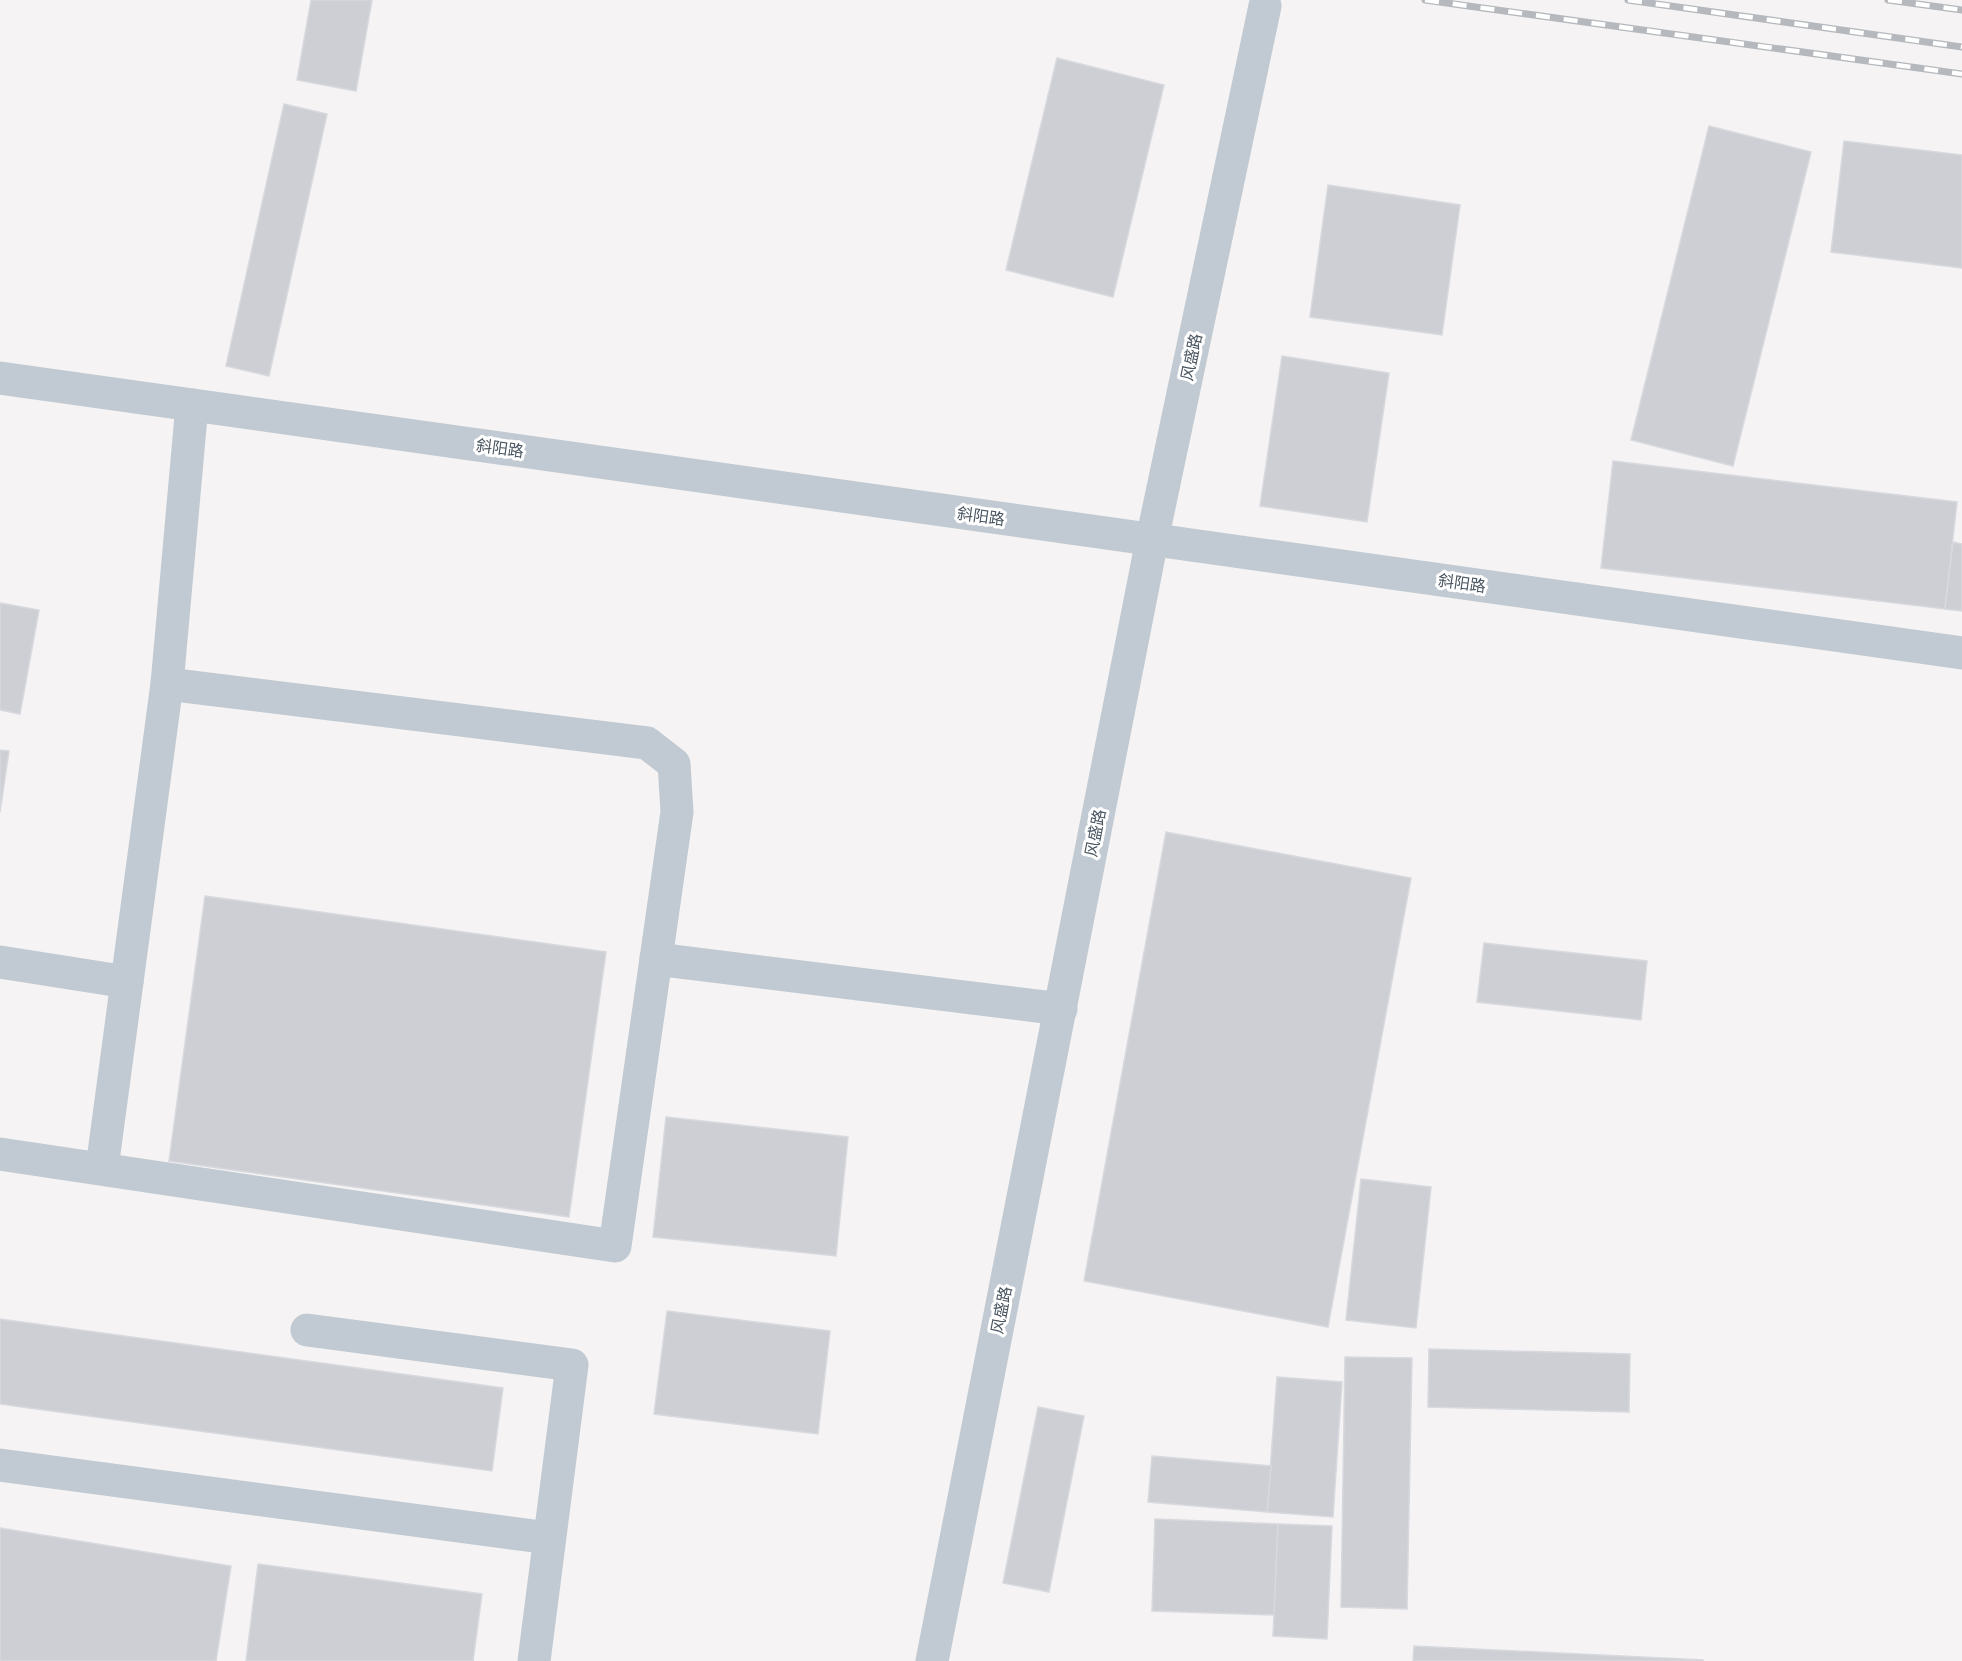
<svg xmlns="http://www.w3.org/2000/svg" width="1962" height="1661" font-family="'Noto Sans','Noto Sans SC',sans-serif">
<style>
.building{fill:#cdcfd5;stroke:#d7d9de;stroke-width:1.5}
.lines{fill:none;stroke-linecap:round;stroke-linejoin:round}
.minor{stroke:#c1cad2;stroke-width:33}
.rail-casing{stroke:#b5b8bd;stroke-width:7}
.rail{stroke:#fff;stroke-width:4.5;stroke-dasharray:14;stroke-linecap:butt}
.labels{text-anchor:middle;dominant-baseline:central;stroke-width:6;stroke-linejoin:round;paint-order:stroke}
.street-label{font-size:16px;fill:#4a5661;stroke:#fff}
</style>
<rect width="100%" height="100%" fill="#f5f3f3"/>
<g class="building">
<polygon points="311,0 372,0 356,91 297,80"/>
<polygon points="1057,58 1164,85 1113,297 1006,270"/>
<polygon points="284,104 327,114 269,376 226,366"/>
<polygon points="1709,126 1811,152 1733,466 1631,440"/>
<polygon points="1844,141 1962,155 1962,268 1831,252"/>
<polygon points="1328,185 1460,205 1442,335 1310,317"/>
<polygon points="1282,356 1389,373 1367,522 1260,506"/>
<polygon points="1613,461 1957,502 1945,609 1601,568"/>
<polygon points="1953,542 1962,544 1962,611 1945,609"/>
<polygon points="0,603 39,610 20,714 0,710"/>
<polygon points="0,750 9,751 0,812"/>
<polygon points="1166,832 1411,878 1328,1327 1084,1281"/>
<polygon points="205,896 606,952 569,1217 169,1161"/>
<polygon points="1484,943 1647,961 1641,1020 1477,1002"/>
<polygon points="666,1117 848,1137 836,1256 653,1237"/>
<polygon points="1361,1179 1431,1187 1416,1328 1346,1320"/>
<polygon points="667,1311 830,1331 818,1434 654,1414"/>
<polygon points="0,1319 503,1388 492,1471 0,1404"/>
<polygon points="1429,1349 1630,1354 1629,1412 1428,1407"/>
<polygon points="1345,1357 1412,1358 1407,1609 1341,1607"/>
<polygon points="1277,1377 1342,1382 1333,1517 1267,1512"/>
<polygon points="1038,1407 1084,1416 1049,1592 1003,1583"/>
<polygon points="1152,1456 1271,1466 1267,1512 1148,1502"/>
<polygon points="1155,1519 1278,1524 1275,1615 1152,1611"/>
<polygon points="1278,1524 1332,1526 1327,1639 1273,1636"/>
<polygon points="0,1528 231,1566 216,1661 0,1661"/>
<polygon points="258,1564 482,1594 473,1661 246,1661"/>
<polygon points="1414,1646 1703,1660 1703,1661 1413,1661"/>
</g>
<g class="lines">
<g class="minor">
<polyline points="0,378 1962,653"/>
<polyline points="656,959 1061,1009"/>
<polyline points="0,962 127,982"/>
<polyline points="0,1154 615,1246 677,812 674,764 647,743 167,684"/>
<polyline points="102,1168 167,684 192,405"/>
<polyline points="307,1330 572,1365 534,1661"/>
<polyline points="0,1465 549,1538"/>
<polyline points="932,1661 1152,540 1265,6"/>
</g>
<g class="rail-casing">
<g id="rail">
<polyline points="1425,0 1962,74"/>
<polyline points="1628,0 1962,47"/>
<polyline points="1888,0 1962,10"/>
</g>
</g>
<use href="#rail" class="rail"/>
</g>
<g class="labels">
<g class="street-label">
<text transform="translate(1191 357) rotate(-78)">风盛路</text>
<text transform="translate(500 448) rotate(8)">斜阳路</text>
<text transform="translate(981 516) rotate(8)">斜阳路</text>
<text transform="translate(1462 583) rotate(8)">斜阳路</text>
<text transform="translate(1095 833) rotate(-79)">风盛路</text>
<text transform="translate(1001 1310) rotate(-79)">风盛路</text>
</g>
</g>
</svg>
